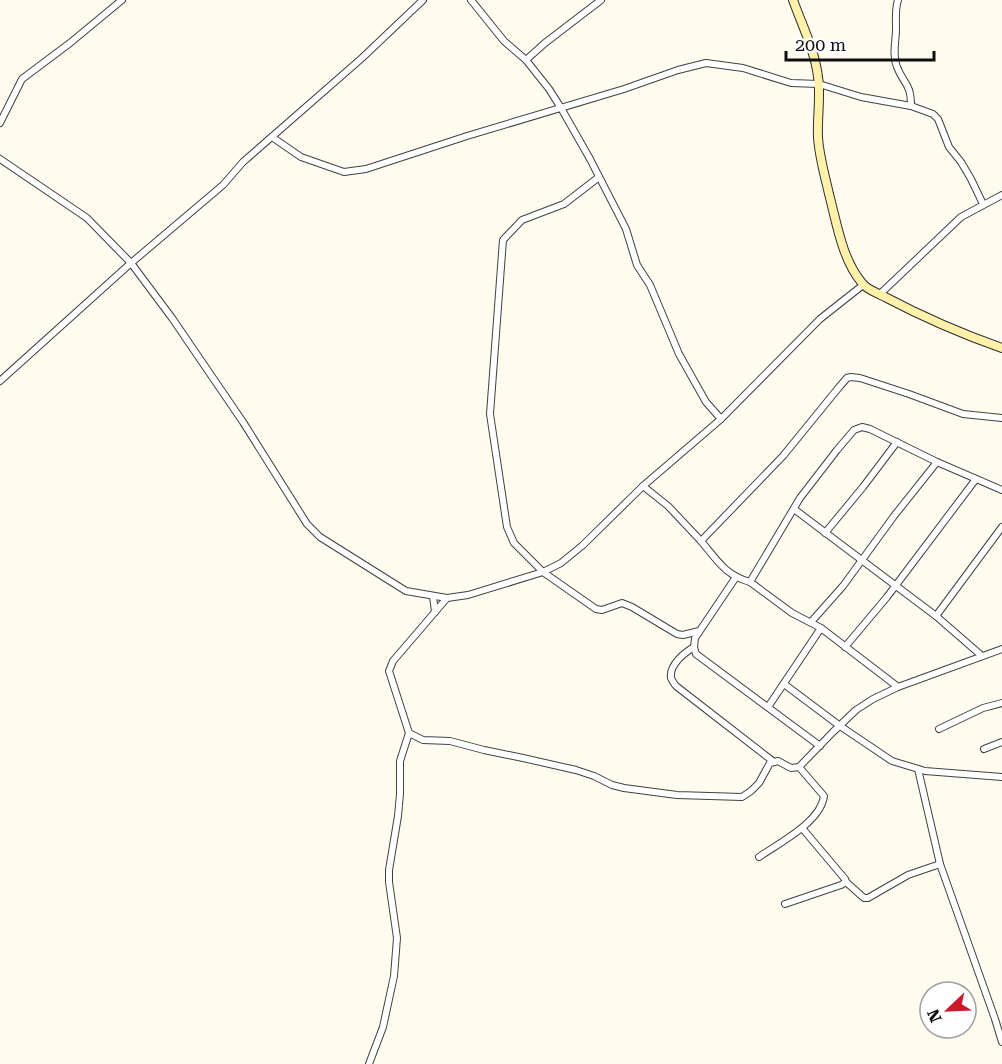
<svg xmlns="http://www.w3.org/2000/svg" width="1002" height="1064" font-family="'Roboto Serif',serif">
<style>
.lines{fill:none;stroke-linecap:round;stroke-linejoin:round}
.street-casing{stroke:#414141;stroke-width:8}
.secondary-casing{stroke:#303030;stroke-width:10}
.street{stroke:#fff;stroke-width:6}
.secondary{stroke:#fff0aa;stroke-width:8}
</style>
<rect width="100%" height="100%" fill="#fffbef"/>
<g class="lines">
<g class="street-casing">
<g id="street">
<polyline points="471,0 504,41 526,60 549,89 561,108 590,159 626,229 637,265 650,285 679,354 706,402 721,419"/>
<path d="M898,0C895,9 896,19 896,29C896,41 892,55 897,67C904,85 911,83 911,106"/>
<polyline points="526,60 545,43 601,0"/>
<polyline points="0,123 22,79 70,43 122,0"/>
<polyline points="272,137 301,157 344,172 366,169 467,136 624,89 678,70 706,63 743,68 791,83 819,84 861,97 911,106 933,114 938,119 949,147 961,162 971,179 983,204"/>
<polyline points="0,159 87,218 131,263 172,318 243,422 307,524 320,537 406,591 447,598"/>
<polyline points="599,177 564,204 522,220 503,240 490,414 507,527 514,543 543,572 596,609 602,610 622,603 632,607 677,634 683,635 699,631"/>
<polyline points="880,294 961,217 1002,195"/>
<polyline points="0,381 131,263 223,185 243,162 362,58 423,0"/>
<polyline points="643,486 668,506 701,541 783,456 840,386 847,378 851,377 860,378 909,394 963,414 1002,418"/>
<polyline points="794,509 936,616 982,656"/>
<polyline points="825,533 863,487 897,442"/>
<path d="M701,541C717,560 725,575 750,582L800,498L837,450L854,430L862,427L870,429L937,462L1002,490"/>
<polyline points="736,577 695,638 694,647 696,654 820,746"/>
<polyline points="750,582 792,613 821,628 898,687"/>
<polyline points="433,596 435,612"/>
<polyline points="936,616 1002,527"/>
<polyline points="811,622 843,586 894,516 937,462"/>
<path d="M694,647C684,653 669,665 671,678C672,680 675,685 676,686L774,762"/>
<polyline points="845,647 887,597 976,479"/>
<polyline points="784,684 840,726 892,761 925,771 1002,777"/>
<polyline points="768,707 821,628"/>
<polyline points="939,729 983,708 1002,703"/>
<polyline points="409,733 423,740 450,741 484,750 523,758 576,770 594,776 612,785 624,788 677,795 742,797 751,791 759,783 770,763 778,761 791,768 799,767 833,732 856,710 873,699 898,687 1002,649"/>
<polyline points="984,749 1002,742"/>
<polyline points="918,769 940,864 995,1019 1002,1042"/>
<path d="M759,857C779,843 821,822 824,796L799,767"/>
<polyline points="846,882 864,898 868,898 908,875 940,864"/>
<polyline points="785,904 841,885 846,882 845,879 802,828"/>
<polyline points="369,1064 383,1027 394,976 397,938 389,882 389,870 398,816 400,794 400,761 409,733 389,671 393,661 447,598 468,595 543,572 561,563 583,545 643,486 721,419 820,319 863,285"/>
</g>
</g>
<g class="secondary-casing">
<path id="secondary" d="M793,0C802,25 815,51 818,77C821,97 817,117 818,137C819,156 825,176 829,194C837,224 842,259 862,283C867,290 878,293 885,297C923,317 962,334 1002,348"/>
</g>
<use href="#street" class="street"/>
<use href="#secondary" class="secondary"/>
</g>
<g transform="translate(948 1010) rotate(247)"><circle r="28" fill="#ffffff" stroke="#9f9f9f" stroke-width="1.5"/>
<path d="M0-4.5L10 22L0 15L-10 22Z" fill="#cb192d"/>
<text y="-9" font-size="16" font-weight="bold" text-anchor="middle" fill="#0e0e0e">N</text>
</g>
<path d="M786 51v9h148v-9" fill="none" stroke="#0e0e0e" stroke-width="3"/>
<text x="795" y="51" font-size="18" fill="#0e0e0e" stroke="#ffffff" stroke-width="4.5" paint-order="stroke">200 m</text>
</svg>
